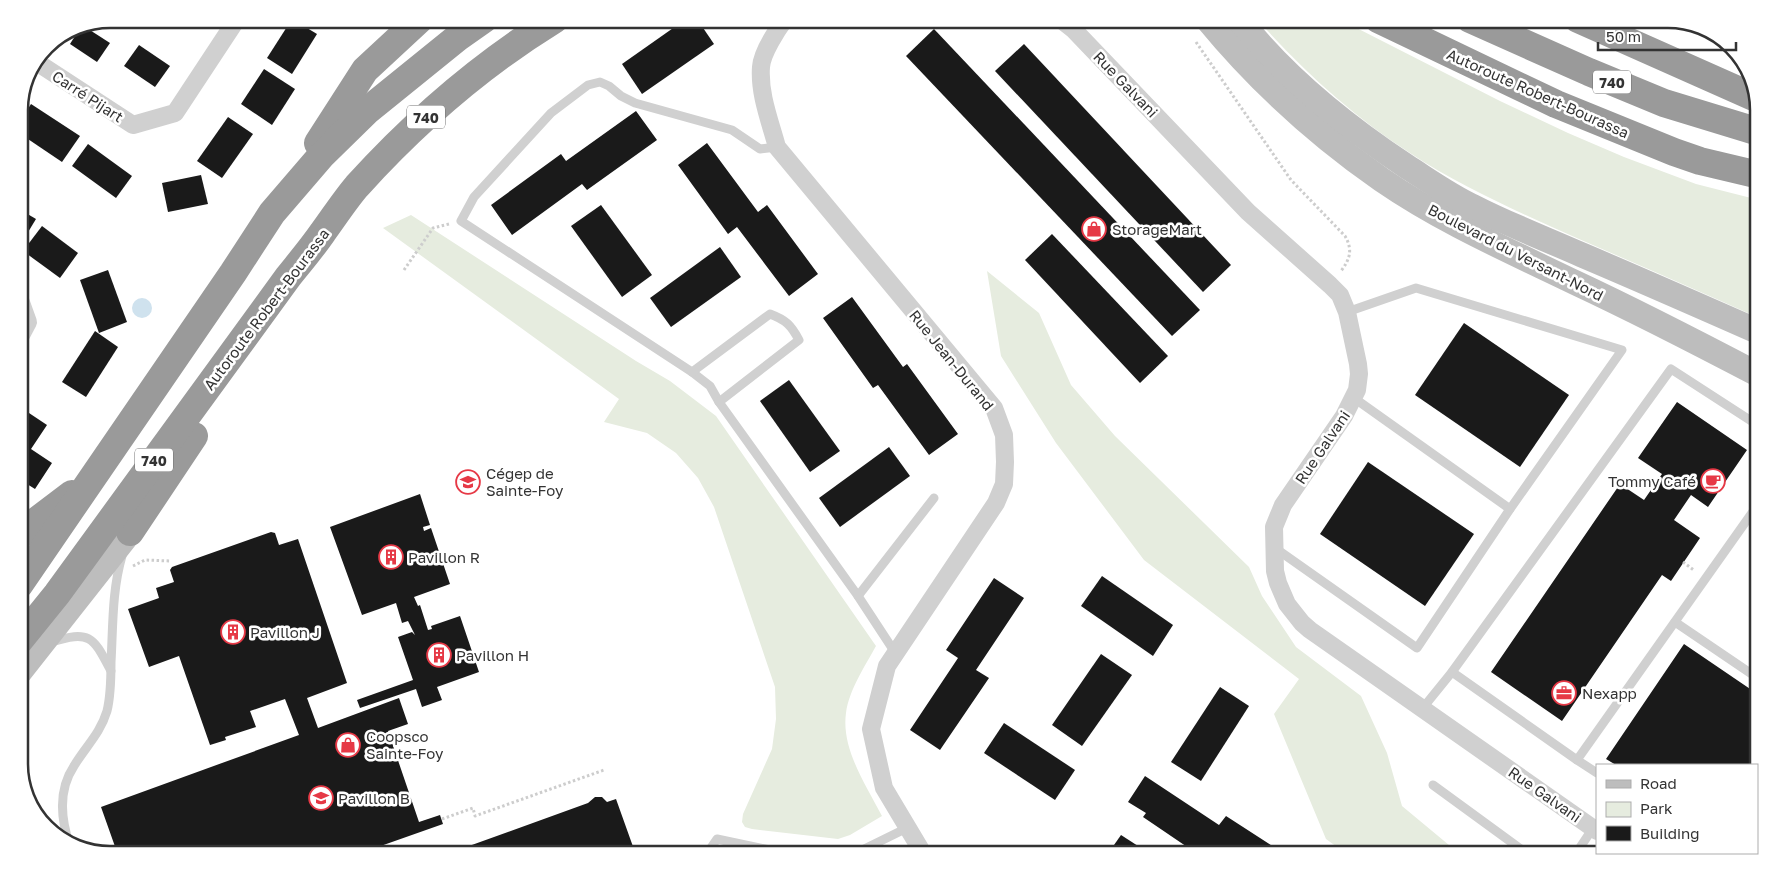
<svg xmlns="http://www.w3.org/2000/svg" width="1778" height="874" font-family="'Golos Text',sans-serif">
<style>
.green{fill:#e6ecdf}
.water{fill:#cfe2ee}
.building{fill:#1a1a1a}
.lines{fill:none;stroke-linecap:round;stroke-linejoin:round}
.path{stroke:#cdcdcd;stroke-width:3;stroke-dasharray:2.5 2.5;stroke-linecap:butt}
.service{stroke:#d0d0d0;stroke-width:9}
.minor{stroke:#d0d0d0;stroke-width:18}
.secondary{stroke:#bdbdbd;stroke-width:25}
.motorway{stroke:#9a9a9a;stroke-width:28}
.labels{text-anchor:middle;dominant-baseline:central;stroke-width:5;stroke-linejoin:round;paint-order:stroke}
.shield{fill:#fff;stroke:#707070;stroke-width:1}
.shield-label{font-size:14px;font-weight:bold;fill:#333}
.street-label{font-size:15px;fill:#333;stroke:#fff}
.poi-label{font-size:15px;fill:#333;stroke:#fff;text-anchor:start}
.rim{fill:none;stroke:#333;stroke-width:2.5}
</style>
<rect width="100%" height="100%" fill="#fff"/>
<g class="green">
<path d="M1257,19H1339L1500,101L1568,133L1624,157L1696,184L1759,200V318C1699,291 1639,265 1579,239C1521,213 1463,188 1410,153C1353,116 1302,70 1257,19Z"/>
<path d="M411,215L636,361L670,381L716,416L876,646C865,666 849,690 846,713C841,749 866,785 882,816L850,835L838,839L752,829L745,827L742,822L743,814L772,749L776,719L775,687L714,507L698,478L676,453L647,433L604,422L619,399L383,228Z"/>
<polygon points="987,271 1039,313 1071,385 1115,436 1249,567 1262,596 1296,647 1361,696 1387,753 1402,806 1461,855 1348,855 1326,839 1274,714 1299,679 1144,560 1056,443 1001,356"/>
</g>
<circle class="water" cx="142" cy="308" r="10"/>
<g class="building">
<polygon points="292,19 317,34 292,74 267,58"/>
<polygon points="686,19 697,19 714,44 642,94 622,64"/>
<polygon points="82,25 110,43 97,62 70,44"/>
<polygon points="934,29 1200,310 1172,336 906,56"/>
<polygon points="1024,44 1231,265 1203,292 995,71"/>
<polygon points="139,45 170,66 155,87 124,66"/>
<polygon points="264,69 295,89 272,125 241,104"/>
<polygon points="31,104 80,136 62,162 19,133 19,123"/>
<polygon points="636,111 657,140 587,190 582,184 512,235 491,205 561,154 566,161"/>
<polygon points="228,117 253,134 222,178 197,161"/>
<polygon points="707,143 758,212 767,205 818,274 789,296 737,227 728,234 678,165"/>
<polygon points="88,144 132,176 116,198 72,166"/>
<polygon points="201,175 208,204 168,212 162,183"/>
<polygon points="601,205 652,275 622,297 571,226"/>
<polygon points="19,209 36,219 19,247"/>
<polygon points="42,226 78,253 60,278 23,251"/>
<polygon points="1052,234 1168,356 1140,383 1025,260"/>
<polygon points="720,247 741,277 671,327 650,298"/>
<polygon points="108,270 127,322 99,333 80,280"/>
<polygon points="852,297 903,367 907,364 958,434 929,455 878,385 873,388 823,318"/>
<polygon points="1464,323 1569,395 1520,467 1415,395"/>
<polygon points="95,331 118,347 86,397 62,382"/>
<polygon points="789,380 840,451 810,472 760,401"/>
<polygon points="1677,402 1747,450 1708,507 1691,495 1674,520 1700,538 1671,581 1662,575 1562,721 1491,672 1620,484 1644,500 1662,474 1638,458"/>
<polygon points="20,407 47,425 31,449 52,463 35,489 19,479 19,409"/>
<polygon points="889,447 910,476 840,527 819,498"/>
<polygon points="1368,462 1474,534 1425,606 1320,534"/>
<polygon points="420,494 430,525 423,527 424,531 431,528 450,584 414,597 418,606 420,605 428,630 432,629 431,626 460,616 479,672 437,687 442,700 422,707 416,689 360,708 357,700 413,680 398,637 412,632 415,635 408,621 402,623 396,603 362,615 330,527"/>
<polygon points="271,532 275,533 279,545 298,539 347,683 307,698 318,728 399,698 408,724 388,731 419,822 440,815 443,824 358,854 358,855 118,855 101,807 299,735 285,699 250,711 256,727 225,737 226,740 210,745 179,656 149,667 128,609 159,598 156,588 174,582 170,570 172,567"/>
<polygon points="1102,576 1173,625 1153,656 1081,606"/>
<polygon points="994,578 1024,598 976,670 989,678 940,750 910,730 958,658 946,650"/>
<polygon points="1684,644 1759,695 1759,765 1758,772 1757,765 1616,765 1606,759"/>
<polygon points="1101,654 1132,675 1082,746 1052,725"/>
<polygon points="1220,687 1249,706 1201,781 1171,762"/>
<polygon points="1004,723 1075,770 1055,800 984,753"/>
<polygon points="1145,776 1219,825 1226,816 1277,849 1274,853 1277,855 1221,855 1206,845 1199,855 1143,817 1146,813 1128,802"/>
<polygon points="595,797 602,797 607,802 616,799 636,855 444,855 588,803"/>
<polygon points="1121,835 1152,855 1107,855"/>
</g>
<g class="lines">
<g class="path">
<polyline points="1181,19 1186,27"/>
<path d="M1196,42L1291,180L1345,236C1353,250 1350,259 1341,271"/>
<polyline points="404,270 433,228 449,224"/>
<polyline points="1683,562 1695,571"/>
<polyline points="133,566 145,560 171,561"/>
<polyline points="442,819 473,808 475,816 604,770"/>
</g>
<g class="service">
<polyline points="777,147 760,149 732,130 635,103 621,96 609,86 600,82 588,85 551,113 474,197 461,221 692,372 710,386 719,402 858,596 896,654"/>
<path d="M692,372L770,314C786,320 791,325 799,340L719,402"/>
<polyline points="1354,398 1510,509"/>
<polyline points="1275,548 1417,648 1510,509 1622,350 1416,288 1347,312"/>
<polyline points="858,596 934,498"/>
<polyline points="1675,622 1759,679"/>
<path d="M51,642C91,630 93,637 111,671"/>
<polyline points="1452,672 1577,760"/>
<polyline points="1422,709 1452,672 1671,369 1759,426"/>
<polyline points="1597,773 1577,760 1759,503"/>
<polyline points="1433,785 1529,855"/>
<path d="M70,846C61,820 58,790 74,766C86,746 100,734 107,711C111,695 111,678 111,662C113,626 112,590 122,556"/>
<polyline points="706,855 717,839 794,855"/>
<polyline points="852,855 907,828"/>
<polyline points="1575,855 1593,828"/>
</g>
<g class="minor">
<path d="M785,19C777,30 762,53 761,67C759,94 770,121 777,147L994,408L1004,435L1005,462L1004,484L996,503L887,666L871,729L884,788L924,855"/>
<polyline points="1060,19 1074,30 1248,212 1330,285 1340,295 1347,312 1358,364 1359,374 1357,390 1344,416 1283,505 1274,527 1275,571 1278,583 1287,604 1302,623 1310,630 1597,831"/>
<polyline points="38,63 133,125 175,113 237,19"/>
<polyline points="19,297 28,322 19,339"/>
<polyline points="1629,853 1632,855"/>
</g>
<g class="secondary">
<path d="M1207,19C1258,81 1316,134 1382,180C1443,222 1510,251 1576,283C1638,312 1698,343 1759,375"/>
<path d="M1239,19C1285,78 1344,125 1406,166C1428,180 1450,196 1474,207C1509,225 1546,239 1582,255C1641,280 1700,306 1759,332"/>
<polyline points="19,673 130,532"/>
</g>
<g class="motorway">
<polyline points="1378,19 1556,104 1674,152 1700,161 1759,175"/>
<polyline points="1470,19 1589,72 1664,103 1759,132"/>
<polyline points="1578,19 1758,99"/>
<polyline points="318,143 365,70 420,19"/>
<polyline points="130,532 194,436"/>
<polyline points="19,536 27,528 72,494"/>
<polyline points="19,585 233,273 272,213 321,156 368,110 457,38 484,19"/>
<path d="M19,641L57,594L288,277C300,262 312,248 323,232C334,217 345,200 357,186C415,122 482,64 555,19"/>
</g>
</g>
<defs>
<g id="shop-ring" transform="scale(1.25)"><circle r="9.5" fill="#fff" stroke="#e63946" stroke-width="1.5"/><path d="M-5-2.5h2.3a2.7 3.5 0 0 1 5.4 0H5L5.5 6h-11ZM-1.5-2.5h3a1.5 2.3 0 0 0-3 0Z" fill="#e63946"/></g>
<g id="cafe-ring" transform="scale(1.25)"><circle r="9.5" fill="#fff" stroke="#e63946" stroke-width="1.5"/><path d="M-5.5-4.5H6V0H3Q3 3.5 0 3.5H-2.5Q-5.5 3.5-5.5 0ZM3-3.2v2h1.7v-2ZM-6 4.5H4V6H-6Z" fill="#e63946"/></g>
<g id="university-ring" transform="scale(1.25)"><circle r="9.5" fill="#fff" stroke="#e63946" stroke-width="1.5"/><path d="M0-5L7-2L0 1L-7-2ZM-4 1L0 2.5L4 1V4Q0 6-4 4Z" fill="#e63946"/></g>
<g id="building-ring" transform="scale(1.25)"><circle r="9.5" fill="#fff" stroke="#e63946" stroke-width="1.5"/><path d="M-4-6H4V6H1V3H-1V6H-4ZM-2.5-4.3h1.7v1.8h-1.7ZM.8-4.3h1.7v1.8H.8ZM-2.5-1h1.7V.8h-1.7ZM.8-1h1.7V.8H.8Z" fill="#e63946"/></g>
<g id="office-ring" transform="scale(1.25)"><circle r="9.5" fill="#fff" stroke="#e63946" stroke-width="1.5"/><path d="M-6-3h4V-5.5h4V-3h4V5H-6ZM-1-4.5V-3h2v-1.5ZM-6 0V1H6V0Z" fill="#e63946"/></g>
</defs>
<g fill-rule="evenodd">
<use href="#shop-ring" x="1094" y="229"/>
<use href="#cafe-ring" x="1713" y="481"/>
<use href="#university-ring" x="468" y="482"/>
<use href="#building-ring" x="391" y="557"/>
<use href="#building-ring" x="233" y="632"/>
<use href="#building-ring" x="439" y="655"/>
<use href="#office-ring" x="1564" y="693"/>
<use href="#shop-ring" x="348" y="745"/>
<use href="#university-ring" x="321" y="798"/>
</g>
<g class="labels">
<g class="shield">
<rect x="1593" y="70.5" width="38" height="23" rx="4"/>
<rect x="407" y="105.5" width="38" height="23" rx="4"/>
<rect x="135" y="448.5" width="38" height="23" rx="4"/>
</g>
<g class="shield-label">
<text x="1612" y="82">740</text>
<text x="426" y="117">740</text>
<text x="154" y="460">740</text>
</g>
<g class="street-label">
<text transform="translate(1126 84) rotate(46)">Rue Galvani</text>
<text transform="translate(1538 93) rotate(24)">Autoroute Robert-Bourassa</text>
<text transform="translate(88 96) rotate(33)">Carré Pijart</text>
<text transform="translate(1516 252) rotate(27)">Boulevard du Versant-Nord</text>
<text transform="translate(266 309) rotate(-53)">Autoroute Robert-Bourassa</text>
<text transform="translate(952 360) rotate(51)">Rue Jean-Durand</text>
<text transform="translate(1322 447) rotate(-56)">Rue Galvani</text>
<text transform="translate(1545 794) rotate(35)">Rue Galvani</text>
</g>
<g class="poi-label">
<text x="1112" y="229">StorageMart</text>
<text x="486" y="473">Cégep de<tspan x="486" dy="17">Sainte-Foy</tspan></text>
<text x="1696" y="481" text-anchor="end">Tommy Café</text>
<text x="408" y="557">Pavillon R</text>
<text x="250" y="632">Pavillon J</text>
<text x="456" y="655">Pavillon H</text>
<text x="1582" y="693">Nexapp</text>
<text x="366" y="736">Coopsco<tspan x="366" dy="17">Sainte-Foy</tspan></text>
<text x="338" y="798">Pavillon B</text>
</g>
</g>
<path d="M0 0H1778V874H0ZM110 28H1668A82 82 0 0 1 1750 110V764A82 82 0 0 1 1668 846H110A82 82 0 0 1 28 764V110A82 82 0 0 1 110 28Z" fill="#fff" fill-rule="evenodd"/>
<path class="rim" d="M110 28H1668A82 82 0 0 1 1750 110V764A82 82 0 0 1 1668 846H110A82 82 0 0 1 28 764V110A82 82 0 0 1 110 28Z"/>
<rect x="1596" y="764" width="162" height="90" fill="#ffffff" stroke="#adadad"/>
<rect x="1606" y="780" width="25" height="8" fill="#bdbdbd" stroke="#adadad"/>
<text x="1640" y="789" font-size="15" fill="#333333">Road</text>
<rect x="1606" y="802" width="25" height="15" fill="#e6ecdf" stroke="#adadad"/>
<text x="1640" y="814" font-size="15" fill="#333333">Park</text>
<rect x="1606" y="826" width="25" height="15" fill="#1a1a1a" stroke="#adadad"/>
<text x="1640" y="839" font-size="15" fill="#333333">Building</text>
<path d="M1598 42v8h138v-8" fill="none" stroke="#333333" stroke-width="2.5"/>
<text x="1606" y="42" font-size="15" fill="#333333" stroke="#ffffff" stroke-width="4" paint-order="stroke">50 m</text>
</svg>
